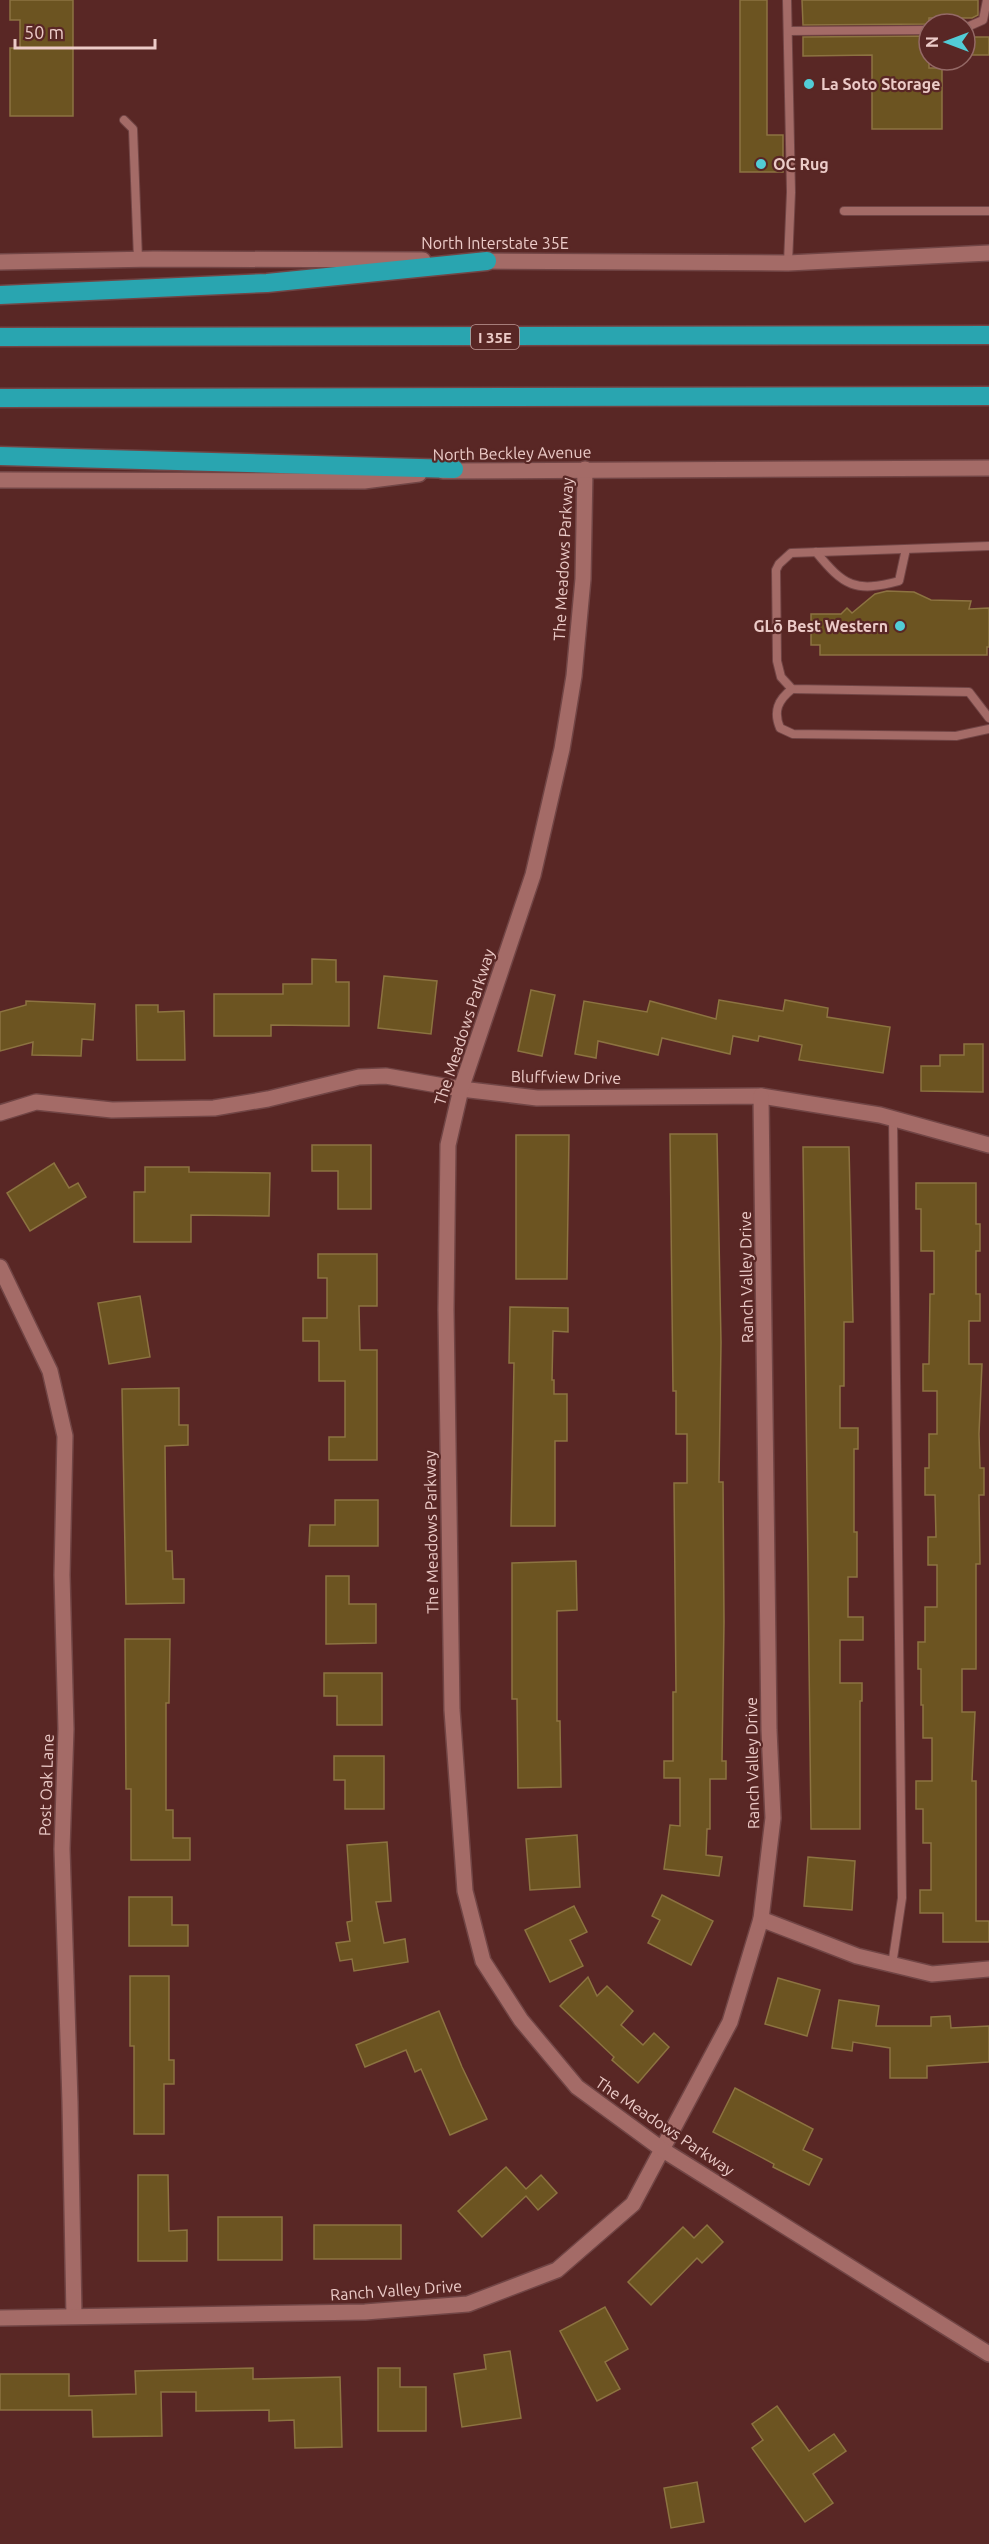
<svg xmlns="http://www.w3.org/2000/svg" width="989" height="2544" font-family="Ubuntu,sans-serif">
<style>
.building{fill:#6c5421;stroke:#8c7341;stroke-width:1.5}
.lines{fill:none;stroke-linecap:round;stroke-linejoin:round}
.service-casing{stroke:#714545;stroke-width:10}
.minor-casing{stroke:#714545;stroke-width:18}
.tertiary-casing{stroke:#714545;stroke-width:18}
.secondary-casing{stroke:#714545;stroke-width:18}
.motorway-casing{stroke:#714545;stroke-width:21}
.service{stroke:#a46b67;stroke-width:8}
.minor{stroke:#a46b67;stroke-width:15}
.tertiary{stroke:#a46b67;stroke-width:15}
.secondary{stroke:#a46b67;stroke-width:15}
.motorway{stroke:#29a5b0;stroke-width:18}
.poi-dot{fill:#52ccd6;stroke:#592725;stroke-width:2}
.labels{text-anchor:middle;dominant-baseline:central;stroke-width:4.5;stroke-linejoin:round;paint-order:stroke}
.shield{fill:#592725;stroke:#c09a97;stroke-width:1.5}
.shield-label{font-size:15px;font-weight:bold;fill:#eccbc8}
.poi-label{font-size:16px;font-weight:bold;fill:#eccbc8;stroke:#592725;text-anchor:start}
.street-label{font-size:16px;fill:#eccbc8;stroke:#592725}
</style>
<rect width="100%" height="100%" fill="#592725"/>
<g class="building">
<polygon points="10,0 73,0 73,116 10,116 10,48 20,48 20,20 10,20"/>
<polygon points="740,0 767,0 767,135 783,135 783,172 740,172"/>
<polygon points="802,0 978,0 978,15 972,18 929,18 929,24 803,25"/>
<polygon points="929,36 929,68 942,68 942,129 872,129 872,55 803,56 803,37"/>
<rect x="965" y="37" width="24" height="18"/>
<polygon points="887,591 914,592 931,600 971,601 969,609 989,608 989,647 987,647 987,655 820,655 820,645 811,645 811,614 841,614 847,608 852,613 875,594"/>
<polygon points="312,959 336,960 336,982 349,982 349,1026 271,1025 271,1036 214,1036 214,994 283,994 283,984 312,984"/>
<polygon points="384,976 437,981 431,1034 378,1028"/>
<polygon points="531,990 555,995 542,1056 518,1051"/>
<polygon points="719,1000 783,1011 785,1000 828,1008 827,1017 890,1027 883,1073 799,1060 802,1045 759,1036 758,1041 733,1036 730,1054 662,1038 658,1055 598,1041 596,1058 575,1054 584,1001 647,1012 650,1001 716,1019"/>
<polygon points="26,1001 95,1004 93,1040 82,1039 81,1056 32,1055 33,1042 0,1051 0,1012 26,1005"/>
<polygon points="136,1005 158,1005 158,1012 184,1011 185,1060 137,1060"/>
<polygon points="964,1044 983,1044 983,1092 921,1091 921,1066 940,1066 940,1055 964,1055"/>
<polygon points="670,1134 717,1134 721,1342 719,1482 723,1482 724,1622 722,1761 726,1761 726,1779 710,1779 710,1829 707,1829 706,1855 722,1857 719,1876 664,1869 670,1825 680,1826 680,1778 664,1778 664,1761 673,1761 673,1692 676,1692 674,1483 687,1483 687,1434 676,1434 676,1391 673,1391"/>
<polygon points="516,1135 569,1135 567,1279 516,1279"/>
<polygon points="312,1145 371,1145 371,1209 338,1209 338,1171 312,1171"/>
<polygon points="803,1147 849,1147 853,1322 844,1322 844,1386 840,1386 840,1428 858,1428 858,1449 854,1449 854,1532 857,1532 857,1577 848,1577 848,1617 863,1617 863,1640 840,1640 840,1683 862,1683 862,1701 860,1701 860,1829 811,1829"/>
<polygon points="54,1163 69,1188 78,1183 86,1197 30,1231 7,1193"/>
<polygon points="145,1167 189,1167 189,1172 270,1173 269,1216 191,1215 191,1242 134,1242 134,1192 145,1192"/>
<polygon points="916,1183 976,1183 976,1224 980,1224 980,1251 976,1251 976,1294 980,1294 980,1321 969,1321 969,1364 982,1364 979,1434 980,1468 984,1468 984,1495 979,1495 980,1564 976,1564 976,1669 962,1669 962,1712 975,1712 972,1781 976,1781 976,1921 989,1921 989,1942 943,1942 943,1913 920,1913 920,1890 931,1890 931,1843 923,1843 923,1809 916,1809 916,1781 932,1781 932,1738 923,1738 923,1705 921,1705 921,1669 918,1669 918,1642 925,1642 925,1607 937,1607 937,1565 928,1565 928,1537 936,1537 935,1495 925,1495 925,1468 929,1468 929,1434 937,1434 937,1391 923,1391 923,1364 929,1364 930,1294 934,1294 934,1251 921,1251 921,1209 916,1209"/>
<polygon points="318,1254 377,1254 377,1306 359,1306 360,1350 377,1350 377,1460 329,1460 329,1437 345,1437 345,1381 319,1381 319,1341 303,1341 303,1318 327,1318 327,1278 318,1278"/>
<polygon points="140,1296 150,1357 109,1364 98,1303"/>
<polygon points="510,1307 568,1308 568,1332 553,1331 552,1380 554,1380 554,1394 567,1394 567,1441 555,1441 555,1526 511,1526 514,1363 509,1363"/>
<polygon points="179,1388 179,1425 188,1425 188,1445 165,1446 166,1551 172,1551 173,1579 184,1579 184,1603 126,1604 122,1389"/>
<polygon points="335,1500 378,1500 378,1546 309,1546 310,1525 335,1525"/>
<polygon points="576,1561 577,1610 557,1611 557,1721 560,1721 561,1787 518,1788 517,1699 512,1699 512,1563"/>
<polygon points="326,1576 349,1576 349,1604 376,1604 376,1643 326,1644"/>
<polygon points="125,1639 170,1639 169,1703 166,1703 166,1810 173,1810 173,1838 190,1838 190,1860 131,1860 131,1789 126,1789"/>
<polygon points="324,1673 382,1673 382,1725 337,1725 337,1696 324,1696"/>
<polygon points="334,1756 384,1756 384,1809 345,1809 345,1780 334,1780"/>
<polygon points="577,1835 580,1887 530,1890 526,1839"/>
<polygon points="387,1842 391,1901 376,1902 384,1943 405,1939 408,1962 354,1971 352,1959 340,1961 336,1943 350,1941 347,1922 352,1921 347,1845"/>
<polygon points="808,1857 855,1861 852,1910 804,1906"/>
<polygon points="662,1895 713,1921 691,1965 648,1943 660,1920 652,1916"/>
<polygon points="129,1897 172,1897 172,1925 188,1925 188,1946 129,1946"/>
<polygon points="574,1906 587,1932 570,1940 583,1966 550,1982 525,1930"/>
<polygon points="130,1976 169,1976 169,2060 174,2060 174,2084 164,2084 164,2134 134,2134 134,2046 130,2046"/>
<polygon points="588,1977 597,1996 607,1986 633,2011 621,2025 643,2045 654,2033 669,2047 638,2083 612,2060 614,2057 560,2006"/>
<polygon points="778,1978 820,1990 807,2036 765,2024"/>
<polygon points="839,2000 879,2006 876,2026 931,2026 931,2017 950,2016 951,2028 989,2026 989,2062 927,2066 927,2078 890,2078 890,2048 853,2042 852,2051 832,2048"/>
<polygon points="439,2011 462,2067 487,2119 450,2135 421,2069 415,2072 406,2050 365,2067 356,2045"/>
<polygon points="735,2088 813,2129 803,2150 822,2159 809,2185 773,2167 774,2164 713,2132"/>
<polygon points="506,2167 526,2189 541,2175 557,2193 538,2210 526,2196 482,2237 458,2211"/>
<polygon points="138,2175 168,2175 169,2231 187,2230 187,2261 138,2261"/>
<rect x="218" y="2217" width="64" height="43"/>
<rect x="314" y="2225" width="87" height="34"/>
<polygon points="707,2225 723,2242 702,2263 697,2258 651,2305 628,2282 683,2227 694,2238"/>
<polygon points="605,2307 628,2349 605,2362 620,2389 597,2401 560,2331"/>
<polygon points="510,2351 521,2418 462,2427 454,2374 486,2369 484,2355"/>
<polygon points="253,2368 253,2379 340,2377 342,2447 295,2448 294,2420 269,2421 269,2410 196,2411 196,2392 161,2392 162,2436 93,2437 92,2410 0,2410 0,2374 69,2374 69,2396 136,2394 135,2371"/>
<polygon points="378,2368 400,2368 400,2387 426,2387 426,2431 378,2431"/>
<polygon points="777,2406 809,2451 834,2434 846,2451 813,2474 833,2503 805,2522 752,2448 763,2440 752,2424"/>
<polygon points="697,2482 704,2522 671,2528 664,2488"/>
</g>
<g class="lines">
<g class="service-casing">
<g id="service">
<polyline points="787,0 791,192 788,263"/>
<polyline points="965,28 983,20 987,0"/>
<polyline points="788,31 929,30"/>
<polyline points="124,120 133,129 138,259"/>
<polyline points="844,211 989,211"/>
<polyline points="989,546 791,553 779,564 776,570 777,661 781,677 792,689 969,692 989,718"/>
<path d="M816,552C844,586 855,593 899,581L906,549"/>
<path d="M792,689C778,700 773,711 780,728L793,734L956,736L989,729"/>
<polyline points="892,1965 902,1898 893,1118"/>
</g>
</g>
<g class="minor-casing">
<g id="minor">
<polyline points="0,1113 36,1102 112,1110 214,1108 268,1099 359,1077 386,1076 461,1089 537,1098 761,1096 880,1115 989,1145"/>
<polyline points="0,1267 50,1371 65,1436 62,1575 66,1729 62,1849 70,2102 74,2316"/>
<polyline points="761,1919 857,1956 932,1974 989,1969"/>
<polyline points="0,2318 365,2312 468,2304 557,2270 633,2204 730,2022 761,1919 773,1818 769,1730 761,1096"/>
</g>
</g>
<g class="tertiary-casing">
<polyline id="tertiary" points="585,469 583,579 574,676 562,749 533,875 461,1089 448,1145 446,1310 452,1710 465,1891 483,1961 521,2020 577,2087 663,2150 989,2354"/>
</g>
<g class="secondary-casing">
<g id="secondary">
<polyline points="477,261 788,263 989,253"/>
<polyline points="0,262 154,259 423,260"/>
<polyline points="443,471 989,468"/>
<polyline points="0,480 364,481 419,474"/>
</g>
</g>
<g class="motorway-casing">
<g id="motorway">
<polyline points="0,295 267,283 487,261"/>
<polyline points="0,337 989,335"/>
<polyline points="0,398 989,396"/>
<polyline points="0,456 454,469"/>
</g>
</g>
<use href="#service" class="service"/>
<use href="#minor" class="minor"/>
<use href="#tertiary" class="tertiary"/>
<use href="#secondary" class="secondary"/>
<use href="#motorway" class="motorway"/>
</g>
<g class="poi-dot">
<circle cx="809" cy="84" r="6"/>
<circle cx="761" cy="164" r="6"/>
<circle cx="900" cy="626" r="6"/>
</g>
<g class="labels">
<rect class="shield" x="471" y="325" width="48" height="24" rx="4.5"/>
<g class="shield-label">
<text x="495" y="337">I 35E</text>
</g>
<g class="poi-label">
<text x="821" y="84">La Soto Storage</text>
<text x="773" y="164">OC Rug</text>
<text x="888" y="626" text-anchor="end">GLō Best Western</text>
</g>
<g class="street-label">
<text x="495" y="243">North Interstate 35E</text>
<text transform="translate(512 453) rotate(-1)">North Beckley Avenue</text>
<text transform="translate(563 559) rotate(-87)">The Meadows Parkway</text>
<text transform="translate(464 1027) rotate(-72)">The Meadows Parkway</text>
<text transform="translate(566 1077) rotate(1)">Bluffview Drive</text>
<text transform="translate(746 1277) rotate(-91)">Ranch Valley Drive</text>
<text transform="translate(431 1532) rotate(-91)">The Meadows Parkway</text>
<text transform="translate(752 1763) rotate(-91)">Ranch Valley Drive</text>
<text transform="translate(46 1785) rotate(-88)">Post Oak Lane</text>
<text transform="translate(665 2126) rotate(34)">The Meadows Parkway</text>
<text transform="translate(396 2290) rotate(-4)">Ranch Valley Drive</text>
</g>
</g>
<g transform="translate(947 42) rotate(270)"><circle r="28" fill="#592725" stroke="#946966" stroke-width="1.5"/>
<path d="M0-4.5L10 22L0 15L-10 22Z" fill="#52ccd6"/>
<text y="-9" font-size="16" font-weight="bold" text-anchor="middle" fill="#eccbc8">N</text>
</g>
<path d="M15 39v9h140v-9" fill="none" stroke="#eccbc8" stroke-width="3"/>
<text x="24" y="39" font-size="18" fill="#eccbc8" stroke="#592725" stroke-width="4.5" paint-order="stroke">50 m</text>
</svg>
